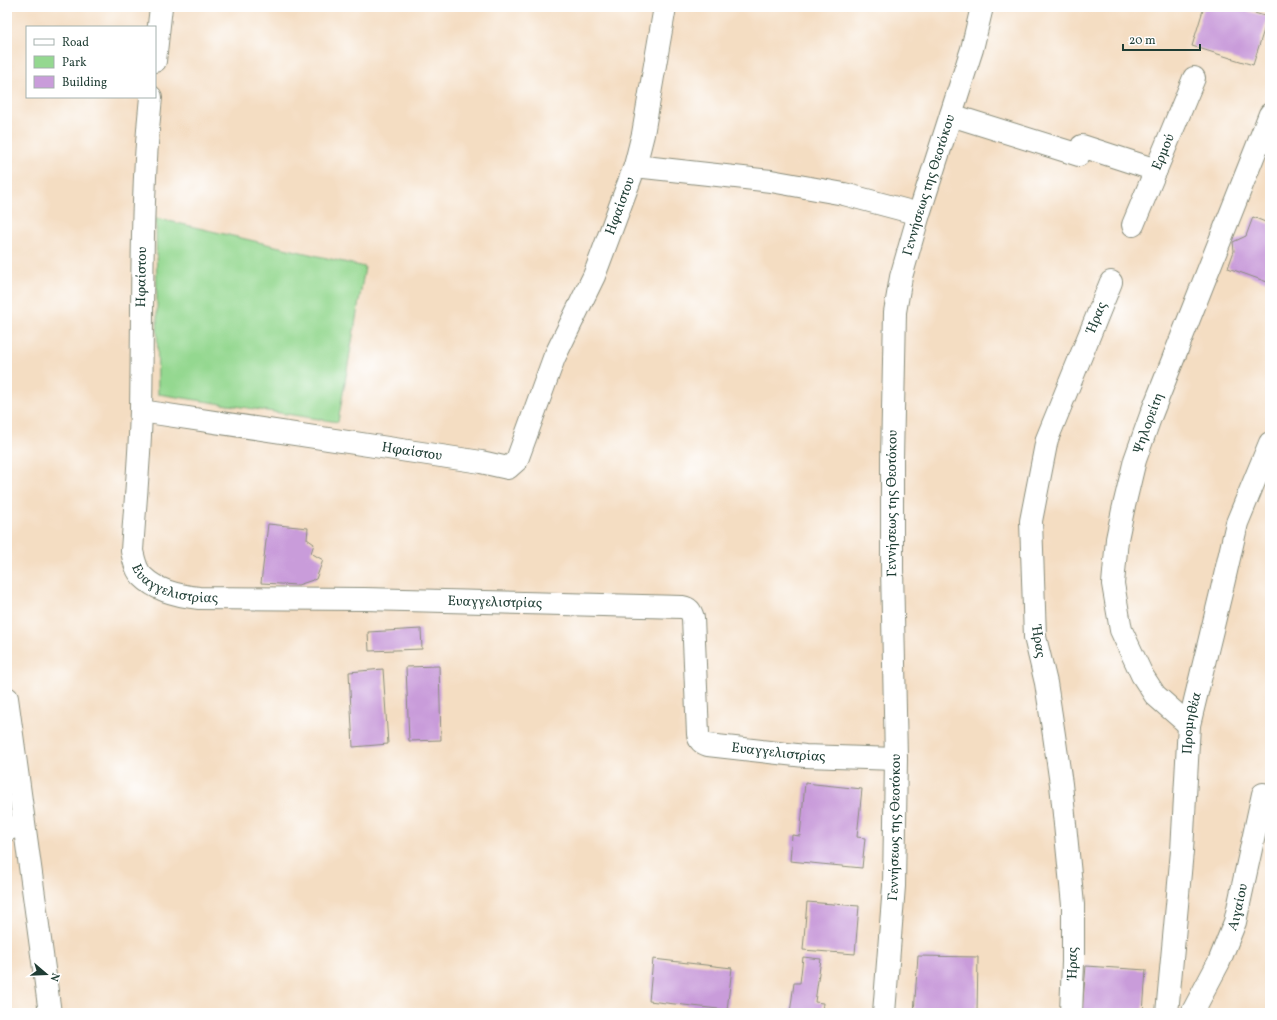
<svg xmlns="http://www.w3.org/2000/svg" width="1277" height="1020" font-family="Vollkorn,serif">
<style>
.green{fill:#94d890;stroke:#5a8a62}
.building{fill:#c99cda}
.lines{fill:none;stroke-linecap:round;stroke-linejoin:round}
.minor-casing{stroke:#8a8d7b;stroke-width:24}
.major-casing{stroke:#8a8d7b;stroke-width:24}
.minor{stroke:#fff;stroke-width:22}
.major{stroke:#fff;stroke-width:22}
.labels{text-anchor:middle;dominant-baseline:central;stroke-width:4;stroke-linejoin:round;paint-order:stroke}
.street-label{font-size:14px;fill:#1f3d34;stroke:#fff}
</style>
<rect width="100%" height="100%" fill="#fff"/>
<filter id="ink" filterUnits="userSpaceOnUse"><feTurbulence type="fractalNoise" baseFrequency=".025" numOctaves="2"/><feDisplacementMap in="SourceGraphic" scale="8" xChannelSelector="R" yChannelSelector="G"/><feConvolveMatrix kernelMatrix="1 2 1 2 8 2 1 2 1" color-interpolation-filters="sRGB"/></filter>
<filter id="wash" filterUnits="userSpaceOnUse"><feTurbulence type="fractalNoise" baseFrequency=".012" numOctaves="4" result="noise"/><feDisplacementMap in="SourceGraphic" scale="16" xChannelSelector="R" yChannelSelector="G"/><feGaussianBlur stdDeviation="0.9" result="paint"/><feColorMatrix in="noise" values="0 0 0 0 0 0 0 0 0 0 0 0 0 0 0 0 0 1.4 0 .05"/><feComposite in="paint" operator="in"/></filter>
<g filter="url(#wash)">
<rect width="100%" height="100%" fill="#f4ddc2"/>
<polygon class="green" points="156,218 365,267 338,422 158,394"/>
<g id="blocks">
<g class="building">
<polygon points="1204,7 1224,7 1230,9 1231,7 1234,7 1268,17 1253,65 1192,46"/>
<polygon points="1253,217 1270,224 1270,283 1228,268 1234,251 1233,242 1246,236"/>
<polygon points="268,524 308,528 307,539 314,544 311,553 323,560 316,579 298,585 261,583"/>
<polygon points="421,629 422,649 369,651 368,632"/>
<polygon points="439,666 441,740 409,741 406,667"/>
<polygon points="383,669 388,744 353,747 349,672"/>
<polygon points="805,783 862,789 857,837 865,838 862,868 790,861 792,835 800,836"/>
<polygon points="807,902 859,906 855,954 803,950"/>
<polygon points="918,956 978,957 977,1013 914,1013"/>
<polygon points="803,957 821,959 815,1002 823,1003 822,1013 790,1013 794,983 800,983"/>
<polygon points="653,959 732,968 727,1010 649,1001"/>
<polygon points="1086,966 1146,970 1143,1013 1093,1013 1082,1011"/>
</g>
</g>
</g>
<g filter="url(#ink)">
<use href="#blocks" fill-opacity="0" stroke="#8a8d7b" stroke-width="1"/>
<g class="lines">
<g class="minor-casing">
<g id="minor">
<polyline points="155,61 161,7"/>
<path id="s1" d="M151,97C140,201 143,305 141,409C140,456 135,504 132,551C134,560 136,571 143,577C157,591 180,596 199,598L364,599L682,607C689,608 691,611 693,618L698,734C699,741 702,743 708,745L805,756L896,759"/>
<polyline points="951,115 1079,155 1082,146 1156,170"/>
<polyline points="635,166 771,181 844,194 919,214"/>
<path id="s2" d="M1133,225L1194,78"/>
<path id="s3" d="M141,411L481,462L508,468L517,460L554,358L594,276L635,166L643,134L665,7"/>
<path id="s4" d="M1189,725L1155,695L1142,675L1121,630L1113,584L1117,539L1123,510L1135,460L1151,415L1270,114"/>
<polyline points="7,830 23,823"/>
<path id="s5" d="M884,1013L894,886L896,759L892,568V459L895,312L901,277L919,214L972,49L982,7"/>
<path id="s6" d="M1071,1013L1073,962V905L1061,784L1054,735L1046,683L1035,637L1031,521L1047,439L1111,282"/>
<path id="s7" d="M1167,1013L1182,851L1189,725L1221,593L1237,523L1270,443"/>
<path id="s8" d="M1192,1013L1219,962L1235,922L1263,794"/>
</g>
</g>
<g class="major-casing">
<polyline id="major" points="7,698 50,1013"/>
</g>
<use href="#minor" class="minor"/>
<use href="#major" class="major"/>
</g>
</g>
<g class="labels">
<g class="street-label">
<text stroke="none"><textPath href="#s2" startOffset="79">Ερμού</textPath></text>
<text stroke="none"><textPath href="#s5" startOffset="833">Γεννήσεως της Θεοτόκου</textPath></text>
<text stroke="none"><textPath href="#s3" startOffset="658">Ηφαίστου</textPath></text>
<text transform="translate(142 277) rotate(-89)">Ηφαίστου</text>
<text stroke="none"><textPath href="#s6" startOffset="710">Ήρας</textPath></text>
<text stroke="none"><textPath href="#s4" startOffset="331">Ψηλορείτη</textPath></text>
<text stroke="none"><textPath href="#s3" startOffset="274">Ηφαίστου</textPath></text>
<text stroke="none"><textPath href="#s5" startOffset="510">Γεννήσεως της Θεοτόκου</textPath></text>
<text stroke="none"><textPath href="#s1" startOffset="516">Ευαγγελιστρίας</textPath></text>
<text stroke="none"><textPath href="#s1" startOffset="840">Ευαγγελιστρίας</textPath></text>
<text transform="translate(1038 642) rotate(81)">Ήρας</text>
<text stroke="none"><textPath href="#s7" startOffset="291">Προμηθέα</textPath></text>
<text stroke="none"><textPath href="#s1" startOffset="1247">Ευαγγελιστρίας</textPath></text>
<text stroke="none"><textPath href="#s5" startOffset="186">Γεννήσεως της Θεοτόκου</textPath></text>
<text stroke="none"><textPath href="#s8" startOffset="116">Αιγαίου</textPath></text>
<text stroke="none"><textPath href="#s6" startOffset="50">Ήρας</textPath></text>
</g>
</g>
<rect width="1277" height="1020" fill="none" stroke="#fff" stroke-width="24"/>
<rect x="26" y="26" width="130" height="72" fill="#ffffff" stroke="#a5b1ae"/>
<rect x="34" y="39" width="20" height="6" fill="#ffffff" stroke="#a5b1ae"/>
<text x="62" y="46" font-size="12" fill="#1f3d34">Road</text>
<rect x="34" y="56" width="20" height="12" fill="#94d890" stroke="#a5b1ae"/>
<text x="62" y="66" font-size="12" fill="#1f3d34">Park</text>
<rect x="34" y="76" width="20" height="12" fill="#c99cda" stroke="#a5b1ae"/>
<text x="62" y="86" font-size="12" fill="#1f3d34">Building</text>
<g transform="translate(46 974) rotate(109)" stroke="#ffffff" stroke-width="3" paint-order="stroke">
<path d="M0-3L7 15L0 10L-7 15Z" fill="#1f3d34"/>
<text y="-6" font-size="11" font-weight="bold" text-anchor="middle" fill="#1f3d34">N</text>
</g>
<path d="M1123 44v6h77v-6" fill="none" stroke="#1f3d34" stroke-width="2"/>
<text x="1129" y="44" font-size="12" fill="#1f3d34" stroke="#ffffff" stroke-width="3" paint-order="stroke">20 m</text>
</svg>
